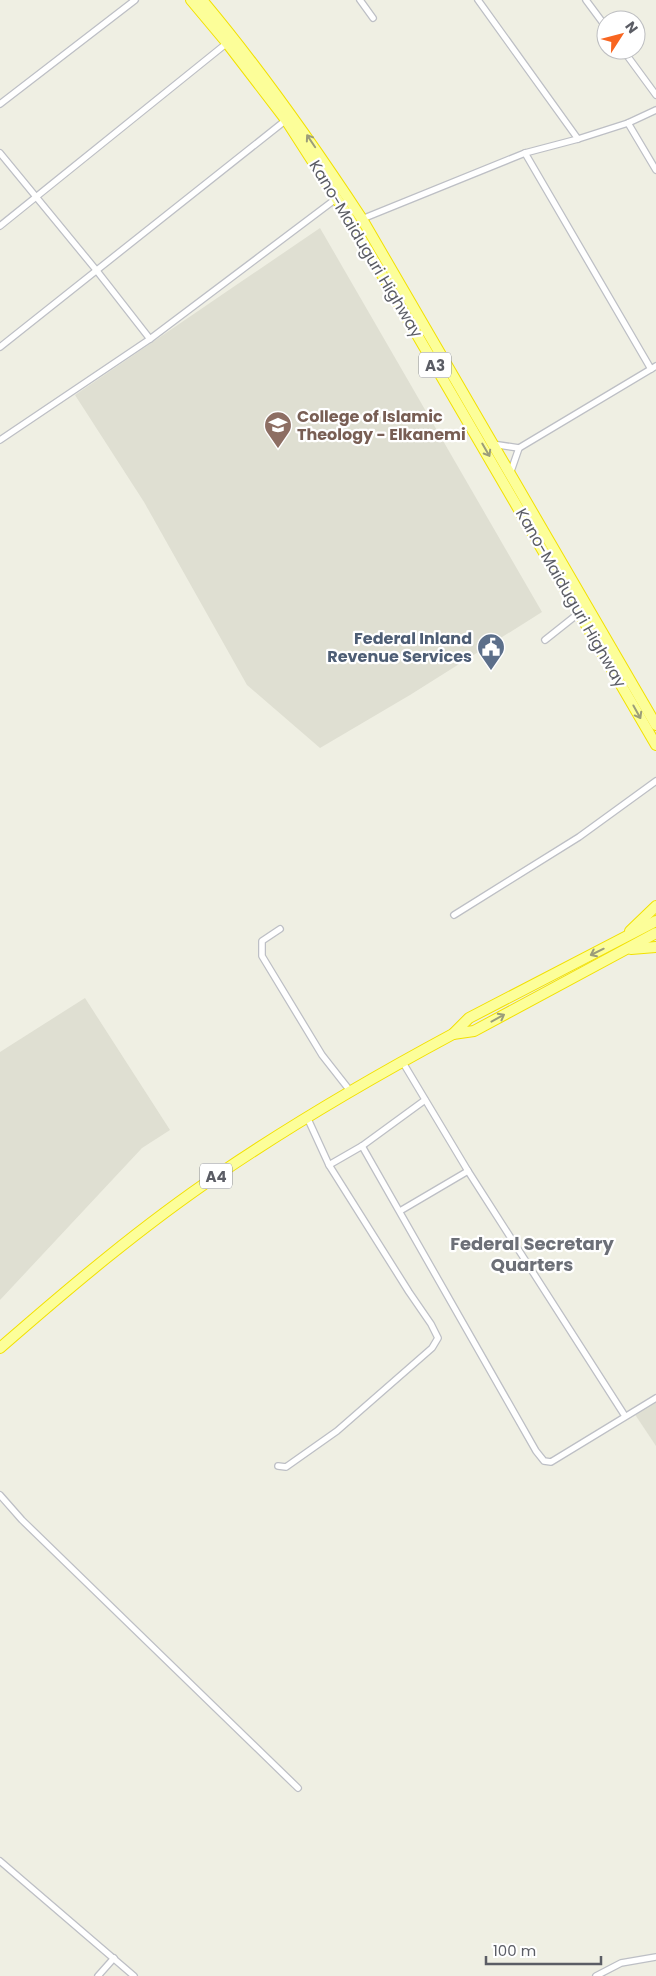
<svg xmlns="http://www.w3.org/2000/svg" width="656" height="1976" font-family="Poppins,sans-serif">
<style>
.education{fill:#dfdfd2}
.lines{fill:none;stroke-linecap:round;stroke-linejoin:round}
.minor-casing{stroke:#bdbfc5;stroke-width:8}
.trunk-casing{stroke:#f2e100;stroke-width:12}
.minor{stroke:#fff;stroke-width:5.5}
.trunk{stroke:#fcfe99;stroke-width:10}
.oneway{stroke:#9b9d7a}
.labels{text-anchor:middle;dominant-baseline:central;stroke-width:4.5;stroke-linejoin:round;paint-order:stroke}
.shield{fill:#fff;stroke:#8c8e93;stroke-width:1}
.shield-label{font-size:15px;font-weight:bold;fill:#5b5d65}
.street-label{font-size:16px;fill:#5b5d65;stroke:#fff}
.education-label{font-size:16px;font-weight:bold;fill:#785e54;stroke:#fff;text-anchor:start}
.service-label{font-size:16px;font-weight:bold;fill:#4e5e75;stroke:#fff;text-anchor:end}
.neighbourhood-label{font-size:18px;font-weight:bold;fill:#6c6f77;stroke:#fff}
</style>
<rect width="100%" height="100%" fill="#efefe3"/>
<g class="education">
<polygon points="320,228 542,612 410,695 320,748 247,685 144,502 75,395"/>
<polygon points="85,998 170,1130 142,1148 0,1300 0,1052"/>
<polygon points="656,1399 656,1446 634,1413"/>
</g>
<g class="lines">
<g class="minor-casing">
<g id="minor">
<polyline points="360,0 373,18"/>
<polyline points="478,0 578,139"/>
<polyline points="586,0 606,27"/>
<polyline points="623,50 656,95"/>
<polyline points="0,104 135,0"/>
<polyline points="628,123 656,170"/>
<polyline points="0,153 97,271 150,339"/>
<polyline points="525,153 651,369"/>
<polyline points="362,219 525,153 578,139 628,123 656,110"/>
<polyline points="0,226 227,43"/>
<polyline points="0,347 286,120"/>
<polyline points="0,440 150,339 337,198"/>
<polyline points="492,444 519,448"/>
<polyline points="510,474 519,448 656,366"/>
<polyline points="545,640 579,613"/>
<polyline points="454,915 579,837 656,781"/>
<polyline points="280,929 262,941 262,956 322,1055 351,1092"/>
<polyline points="402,1061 468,1171 625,1416"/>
<polyline points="362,1146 536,1451 544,1461 551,1462 656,1398"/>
<polyline points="329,1165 362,1146 425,1100"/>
<polyline points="400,1211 468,1171"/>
<polyline points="278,1466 286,1467 337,1431 432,1348 438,1338 431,1324 409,1292 329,1165 307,1117"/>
<polyline points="0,1495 22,1520 298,1788"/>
<polyline points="0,1861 134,1976"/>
<polyline points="98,1976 114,1958"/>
<polyline points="596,1976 621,1963 656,1957"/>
</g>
</g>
<g class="trunk-casing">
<g id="trunk">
<polyline points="191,0 227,43 286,120 349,218 656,745"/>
<path d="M202,0C260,69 312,143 362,219L656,725"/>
<polyline points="630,931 656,906"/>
<polyline points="631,949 656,947"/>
<polyline points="453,1034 474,1031 656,933"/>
<path d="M0,1348C70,1287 142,1226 219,1174C294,1123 373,1077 453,1034L469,1018L656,921"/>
</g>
</g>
<use href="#minor" class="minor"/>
<use href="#trunk" class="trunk"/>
</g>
<defs><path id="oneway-shaft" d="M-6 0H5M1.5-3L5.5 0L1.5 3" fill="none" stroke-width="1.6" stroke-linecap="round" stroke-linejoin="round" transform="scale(1.25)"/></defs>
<g class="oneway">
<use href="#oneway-shaft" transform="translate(311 141) rotate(-124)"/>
<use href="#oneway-shaft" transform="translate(486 450) rotate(60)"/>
<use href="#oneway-shaft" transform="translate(637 712) rotate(61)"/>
<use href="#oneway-shaft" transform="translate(597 952) rotate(154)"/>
<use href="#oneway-shaft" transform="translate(498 1018) rotate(-29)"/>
</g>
<defs>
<g id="school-pin" transform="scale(1.4375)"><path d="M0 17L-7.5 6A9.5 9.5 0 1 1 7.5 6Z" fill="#8d6e63" stroke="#fff"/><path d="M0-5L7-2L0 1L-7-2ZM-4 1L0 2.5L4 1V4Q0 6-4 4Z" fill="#fff"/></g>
<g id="civic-pin" transform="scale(1.4375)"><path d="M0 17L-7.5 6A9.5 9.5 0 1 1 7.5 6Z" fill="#5c6f8a" stroke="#fff"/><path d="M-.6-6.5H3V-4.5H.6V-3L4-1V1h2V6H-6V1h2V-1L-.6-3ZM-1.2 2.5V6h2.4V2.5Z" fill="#fff"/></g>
</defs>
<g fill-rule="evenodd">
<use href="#school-pin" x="278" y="425"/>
<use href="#civic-pin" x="491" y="647"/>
</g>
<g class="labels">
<g class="shield">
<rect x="419" y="352.5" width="32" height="25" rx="4"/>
<rect x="200" y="1163.5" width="32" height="25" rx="4"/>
</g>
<g class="shield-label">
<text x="435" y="365">A3</text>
<text x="216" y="1176">A4</text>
</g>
<g class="street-label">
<text transform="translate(366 249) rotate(59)">Kano-Maiduguri Highway</text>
<text transform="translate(571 598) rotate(60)">Kano-Maiduguri Highway</text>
</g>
<g class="education-label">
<text x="297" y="416">College of Islamic<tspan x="297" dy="18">Theology - Elkanemi</tspan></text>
</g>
<g class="service-label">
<text x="472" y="638">Federal Inland<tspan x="472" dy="18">Revenue Services</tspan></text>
</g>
<g class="neighbourhood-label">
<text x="532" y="1243">Federal Secretary<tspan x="532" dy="21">Quarters</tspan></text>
</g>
</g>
<g transform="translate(621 35) rotate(54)"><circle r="24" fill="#ffffff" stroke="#bdbec1"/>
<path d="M0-4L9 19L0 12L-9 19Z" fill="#f86520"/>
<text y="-8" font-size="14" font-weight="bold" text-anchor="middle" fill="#5b5d65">N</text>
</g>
<path d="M486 1956v8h115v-8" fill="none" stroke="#5b5d65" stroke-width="2.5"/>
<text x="493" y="1956" font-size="15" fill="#5b5d65" stroke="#ffffff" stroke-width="4" paint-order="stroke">100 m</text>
</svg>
